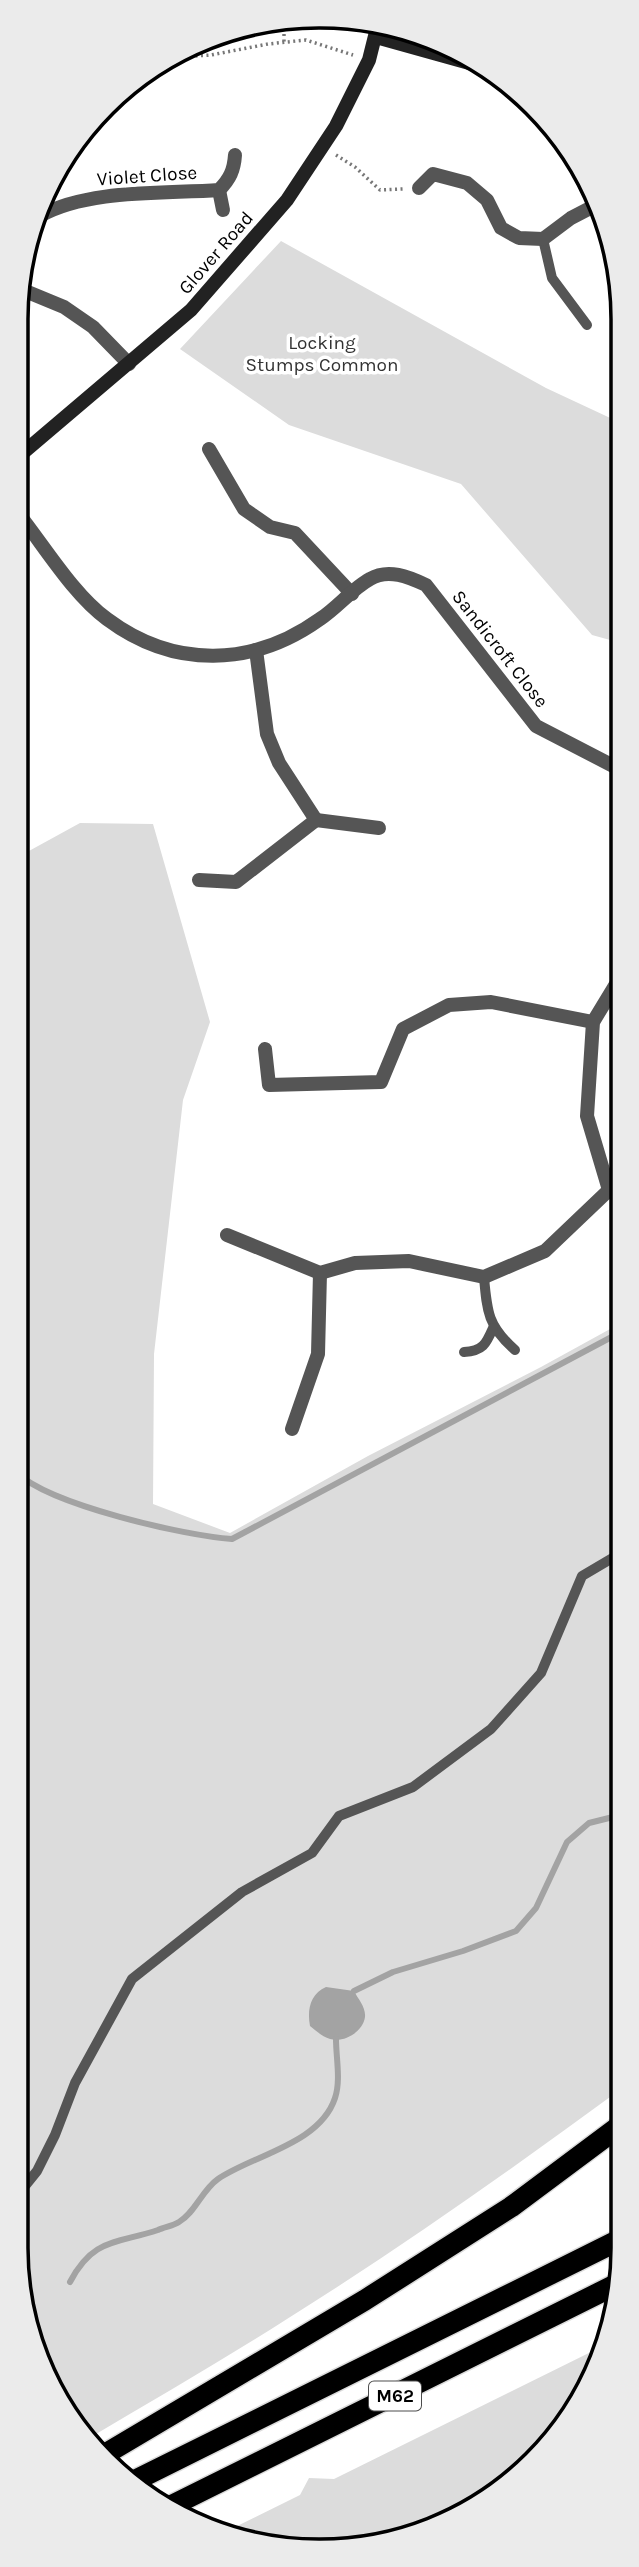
<svg xmlns="http://www.w3.org/2000/svg" width="639" height="2567" font-family="Karla,sans-serif">
<style>
.green{fill:#dcdcdc}
.water{fill:#a3a3a3}
.lines{fill:none;stroke-linecap:round;stroke-linejoin:round}
.stream{stroke:#a3a3a3;stroke-width:6}
.highway-casing{stroke:#dbdbdb;stroke-width:24}
.path{stroke:#777;stroke-width:3.5;stroke-dasharray:2 3.5;stroke-linecap:butt}
.lane{stroke:#555;stroke-width:10}
.street{stroke:#555;stroke-width:14}
.secondary{stroke:#222;stroke-width:14}
.highway{stroke:#000;stroke-width:21}
.labels{text-anchor:middle;dominant-baseline:central;stroke-width:7;stroke-linejoin:round;paint-order:stroke}
.shield{fill:#fff;stroke:#4c4c4c;stroke-width:2}
.shield-label{font-size:18px;font-weight:bold;fill:#000}
.street-label{font-size:19px;fill:#000;stroke:#fff}
.park-label{font-size:19px;fill:#333;stroke:#fff}
.rim{fill:none;stroke:#000;stroke-width:3.5}
</style>
<rect width="100%" height="100%" fill="#fff"/>
<g class="green">
<polygon points="281,241 546,388 621,423 621,643 592,635 461,484 289,425 180,349"/>
<path d="M80,823L153,824L210,1022L183,1100L154,1354L153,1504L230,1533L368,1456L541,1367L621,1323V2089C512,2169 402,2247 287,2319C221,2361 153,2400 86,2440L39,2363L16,2247L18,857Z"/>
<polygon points="601,2347 583,2399 505,2488 399,2541 299,2551 227,2531 300,2495 309,2478 334,2479"/>
</g>
<path class="water" d="M326,1987L354,1991C358,1999 366,2007 365,2017C363,2032 344,2043 330,2039C323,2037 316,2031 310,2026C307,2010 310,1994 326,1987Z"/>
<g class="lines">
<g class="stream">
<path d="M17,1473C51,1505 185,1536 232,1539L621,1332"/>
<polyline points="354,1991 393,1972 463,1951 516,1931 536,1908 567,1842 589,1823 621,1815"/>
<path d="M70,2282C93,2238 116,2244 158,2230C164,2227 173,2226 179,2222C195,2213 202,2190 218,2179C253,2155 320,2144 335,2098C341,2080 336,2058 336,2039"/>
</g>
<g class="highway-casing">
<g id="highway">
<polyline points="102,2456 365,2300 511,2207 621,2125"/>
<polyline points="134,2481 621,2239"/>
<polyline points="169,2507 621,2282"/>
</g>
</g>
<g class="path">
<polyline points="284,23 284,43"/>
<polyline points="179,57 211,55 268,44 306,40 353,55"/>
<polyline points="336,155 355,167 380,190 403,189"/>
</g>
<g class="lane">
<polyline points="543,239 552,278 587,325"/>
<path d="M484,1277C487,1312 488,1326 515,1350"/>
<path d="M464,1352C483,1351 486,1344 493,1328"/>
<polyline points="16,2197 37,2171 55,2135 75,2083 132,1979 242,1892 312,1853 339,1816 413,1787 491,1729 541,1673 582,1576 621,1553"/>
</g>
<g class="street">
<polyline points="419,188 433,174 467,183 487,200 501,228 519,238 543,239 571,218 598,204"/>
<polyline points="219,190 223,210"/>
<path d="M40,216C88,189 164,194 219,190C230,179 234,170 235,155"/>
<polyline points="18,288 64,307 93,327 129,364"/>
<polyline points="209,449 244,509 270,527 295,533 352,594"/>
<path d="M18,513C45,547 73,594 107,619C174,669 253,667 320,619C337,608 353,588 370,579C388,568 409,577 426,585L536,726L621,770"/>
<polyline points="316,820 379,828"/>
<polyline points="199,880 236,882 316,820 279,763 267,734 256,650"/>
<polyline points="265,1049 269,1085 381,1082 403,1029 449,1005 491,1002 593,1022"/>
<polyline points="227,1235 320,1273 355,1263 409,1261 484,1277 545,1251 609,1190 587,1116 593,1022 621,976"/>
<polyline points="292,1429 318,1354 320,1273"/>
</g>
<g class="secondary">
<polyline points="376,37 480,66"/>
<polyline points="18,457 191,310 287,200 336,126 369,60 378,24"/>
</g>
<use href="#highway" class="highway"/>
</g>
<g class="labels">
<rect class="shield" x="369" y="2381.5" width="52" height="29" rx="5"/>
<g class="shield-label">
<text x="395" y="2396">M62</text>
</g>
<g class="street-label">
<text transform="translate(147 176) rotate(-4)">Violet Close</text>
<text transform="translate(216 253) rotate(-49)">Glover Road</text>
<text transform="translate(500 649) rotate(52)">Sandicroft Close</text>
</g>
<g class="park-label">
<text x="322" y="343">Locking<tspan x="322" dy="22">Stumps Common</tspan></text>
</g>
</g>
<path d="M0 0H639V2567H0ZM319 28H320A291 291 0 0 1 611 319V2248A291 291 0 0 1 320 2539H319A291 291 0 0 1 28 2248V319A291 291 0 0 1 319 28Z" fill="#ebebeb" fill-rule="evenodd"/>
<path class="rim" d="M319 28H320A291 291 0 0 1 611 319V2248A291 291 0 0 1 320 2539H319A291 291 0 0 1 28 2248V319A291 291 0 0 1 319 28Z"/>
</svg>
